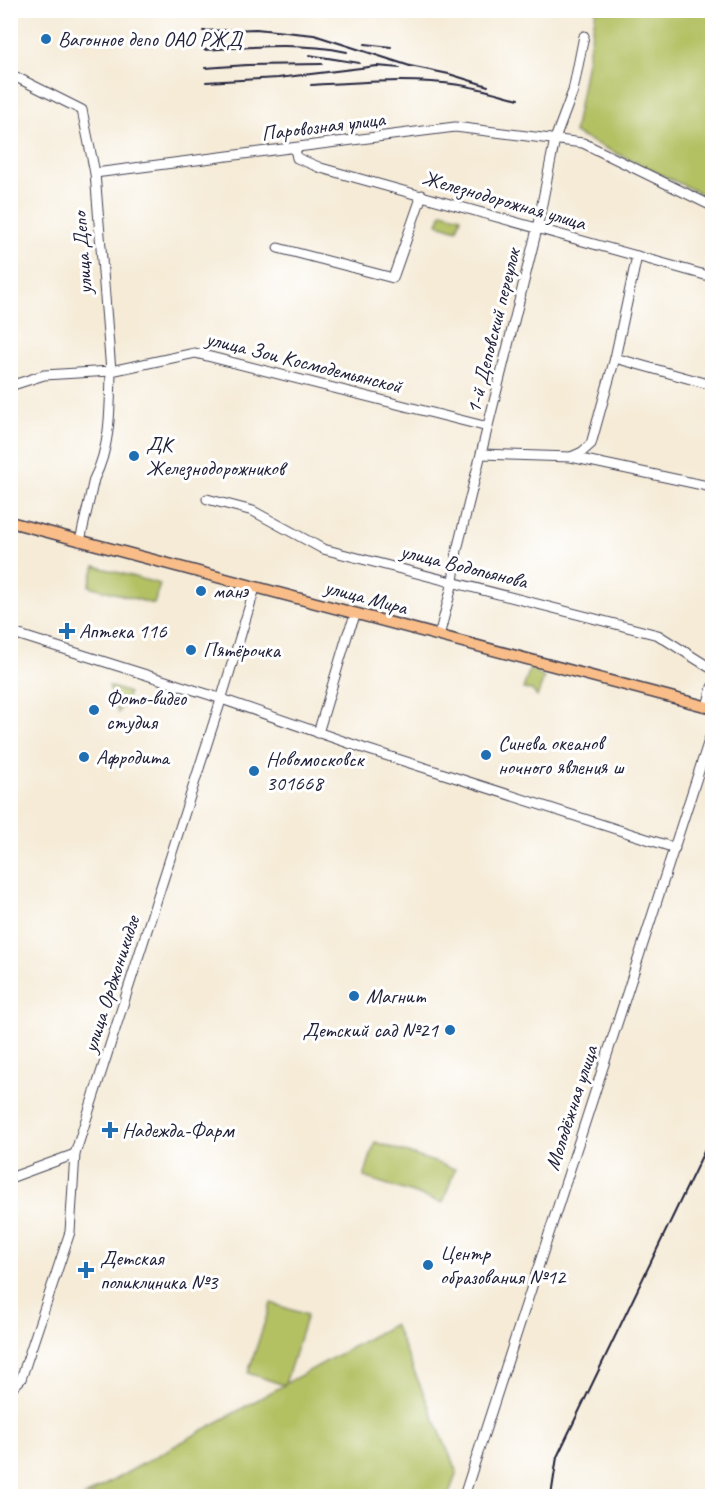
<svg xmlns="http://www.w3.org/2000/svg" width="723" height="1507" font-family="Caveat,sans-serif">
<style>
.green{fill:#b4c163;stroke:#6b724f;stroke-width:1.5}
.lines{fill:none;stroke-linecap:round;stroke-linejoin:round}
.minor-casing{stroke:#424052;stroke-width:11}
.major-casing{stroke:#424052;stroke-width:13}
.minor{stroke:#fff;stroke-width:9}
.major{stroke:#f8bd89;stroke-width:10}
.rail{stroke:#22223b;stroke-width:2}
.poi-dot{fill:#1f6fb2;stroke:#fff;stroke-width:2}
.labels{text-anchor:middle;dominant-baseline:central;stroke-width:6;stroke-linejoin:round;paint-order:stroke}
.poi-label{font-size:21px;fill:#22223b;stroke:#fff;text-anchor:start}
.street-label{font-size:21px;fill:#22223b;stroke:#fff}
</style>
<rect width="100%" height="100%" fill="#fff"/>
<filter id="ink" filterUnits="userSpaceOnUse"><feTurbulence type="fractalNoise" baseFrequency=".0167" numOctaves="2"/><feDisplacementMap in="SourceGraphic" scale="12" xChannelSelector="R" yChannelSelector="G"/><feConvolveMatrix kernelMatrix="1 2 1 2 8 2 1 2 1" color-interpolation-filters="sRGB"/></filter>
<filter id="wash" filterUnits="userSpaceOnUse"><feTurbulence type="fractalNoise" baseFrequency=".008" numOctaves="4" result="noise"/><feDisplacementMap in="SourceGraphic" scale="24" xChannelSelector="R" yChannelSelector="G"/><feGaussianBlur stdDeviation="1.35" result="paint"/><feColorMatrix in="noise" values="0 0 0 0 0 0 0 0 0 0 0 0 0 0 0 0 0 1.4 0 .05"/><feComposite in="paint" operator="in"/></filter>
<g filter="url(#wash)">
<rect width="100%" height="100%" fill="#f5ebd7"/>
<g class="green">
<polygon points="596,11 712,11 712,199 574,133"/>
<polygon points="442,212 461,217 457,230 438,224"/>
<polygon points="95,566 160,584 154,604 89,586"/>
<polygon points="530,668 544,678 537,697 532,690 523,689"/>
<polygon points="109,686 129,693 118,713"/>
<polygon points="375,1142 455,1169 443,1203 364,1177"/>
<polygon points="271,1303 307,1315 285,1384 394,1324 457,1472 448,1496 85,1496 284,1385 248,1373"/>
</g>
</g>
<g filter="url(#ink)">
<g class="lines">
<g class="minor-casing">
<g id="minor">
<polyline points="10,74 82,110 95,173 111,371 44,375 10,386"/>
<polyline points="295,149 297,158 321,168 712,277"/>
<polyline points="95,173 455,127 583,143 712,206"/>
<polyline points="278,248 393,278 422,195"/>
<polyline points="615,358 712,385"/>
<polyline points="482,454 571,457 712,487"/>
<polyline points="571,457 582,452 591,444 615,358 637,256"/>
<polyline points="207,499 253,511 323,549 658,635 712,669"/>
<path d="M80,541L94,479C111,446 110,408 111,371L195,353L488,427"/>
<polyline points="712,566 712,573"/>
<polyline points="10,632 210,695 363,748 675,848"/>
<polyline points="439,636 453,582 457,550 537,229 555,139 573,91 584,36"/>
<polyline points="707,707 712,687"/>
<polyline points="318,733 348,633 356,614"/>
<polyline points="10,1178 75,1154"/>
<polyline points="10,1390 21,1379 70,1232 75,1154 221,700 255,588"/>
<polyline points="464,1496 712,731"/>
</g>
</g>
<g class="major-casing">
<polyline id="major" points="10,522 712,708"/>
</g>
<use href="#minor" class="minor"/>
<use href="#major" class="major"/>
<g class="rail">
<polyline points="203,31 256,29 314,35 410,66 449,74 488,86"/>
<polyline points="365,44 391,47"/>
<path d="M204,50C251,47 300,42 347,52"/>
<polyline points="309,55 359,63"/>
<polyline points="205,68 247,65 322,64"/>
<polyline points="206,82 278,78 377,66 400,68"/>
<path d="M311,85C360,82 412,78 460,85C480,88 499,94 519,99"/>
<polyline points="551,1496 557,1457 712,1135"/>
</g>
</g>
</g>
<g class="poi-dot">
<circle cx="46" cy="39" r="6"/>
<circle cx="134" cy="456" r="6"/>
<circle cx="201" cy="591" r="6"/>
<path d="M64 622h6v6h6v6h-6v6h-6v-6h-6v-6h6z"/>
<circle cx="191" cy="650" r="6"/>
<circle cx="94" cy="710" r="6"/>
<circle cx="486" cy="755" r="6"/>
<circle cx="84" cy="757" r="6"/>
<circle cx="254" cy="771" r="6"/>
<circle cx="354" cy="996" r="6"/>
<circle cx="450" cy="1030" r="6"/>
<path d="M107 1121h6v6h6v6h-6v6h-6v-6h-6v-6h6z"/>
<circle cx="428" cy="1265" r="6"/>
<path d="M83 1261h6v6h6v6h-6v6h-6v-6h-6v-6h6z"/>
</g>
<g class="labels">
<g class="poi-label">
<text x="58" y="39">Вагонное депо ОАО РЖД</text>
<text x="146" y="444">ДК<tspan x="146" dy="24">Железнодорожников</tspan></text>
<text x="213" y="591">манэ</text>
<text x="79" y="631">Аптека 116</text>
<text x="203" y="650">Пятёрочка</text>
<text x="106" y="698">Фото-видео<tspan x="106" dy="24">студия</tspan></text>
<text x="498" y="743">Синева океанов<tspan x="498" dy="24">ночного явления ш</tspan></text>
<text x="96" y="757">Афродита</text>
<text x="266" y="759">Новомосковск<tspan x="266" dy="24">301668</tspan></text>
<text x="366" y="996">Магнит</text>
<text x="438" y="1030" text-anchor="end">Детский сад №21</text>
<text x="122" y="1130">Надежда-Фарм</text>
<text x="440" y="1253">Центр<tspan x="440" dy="24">образования №12</tspan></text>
<text x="100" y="1258">Детская<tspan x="100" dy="24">поликлиника №3</tspan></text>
</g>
<g class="street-label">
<text transform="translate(323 126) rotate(-7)">Паровозная улица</text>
<text transform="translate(504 200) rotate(16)">Железнодорожная улица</text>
<text transform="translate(82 253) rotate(-94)">улица Депо</text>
<text transform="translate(493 331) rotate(-76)">1-й Деповский переулок</text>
<text transform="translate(304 362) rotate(14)">улица Зои Космодемьянской</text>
<text transform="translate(464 566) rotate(14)">улица Водопьянова</text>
<text transform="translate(366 597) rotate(15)">улица Мира</text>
<text transform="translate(111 984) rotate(-72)">улица Орджоникидзе</text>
<text transform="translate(571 1108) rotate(-72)">Молодёжная улица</text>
</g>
</g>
<rect width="723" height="1507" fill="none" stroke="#fff" stroke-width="36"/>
</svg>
